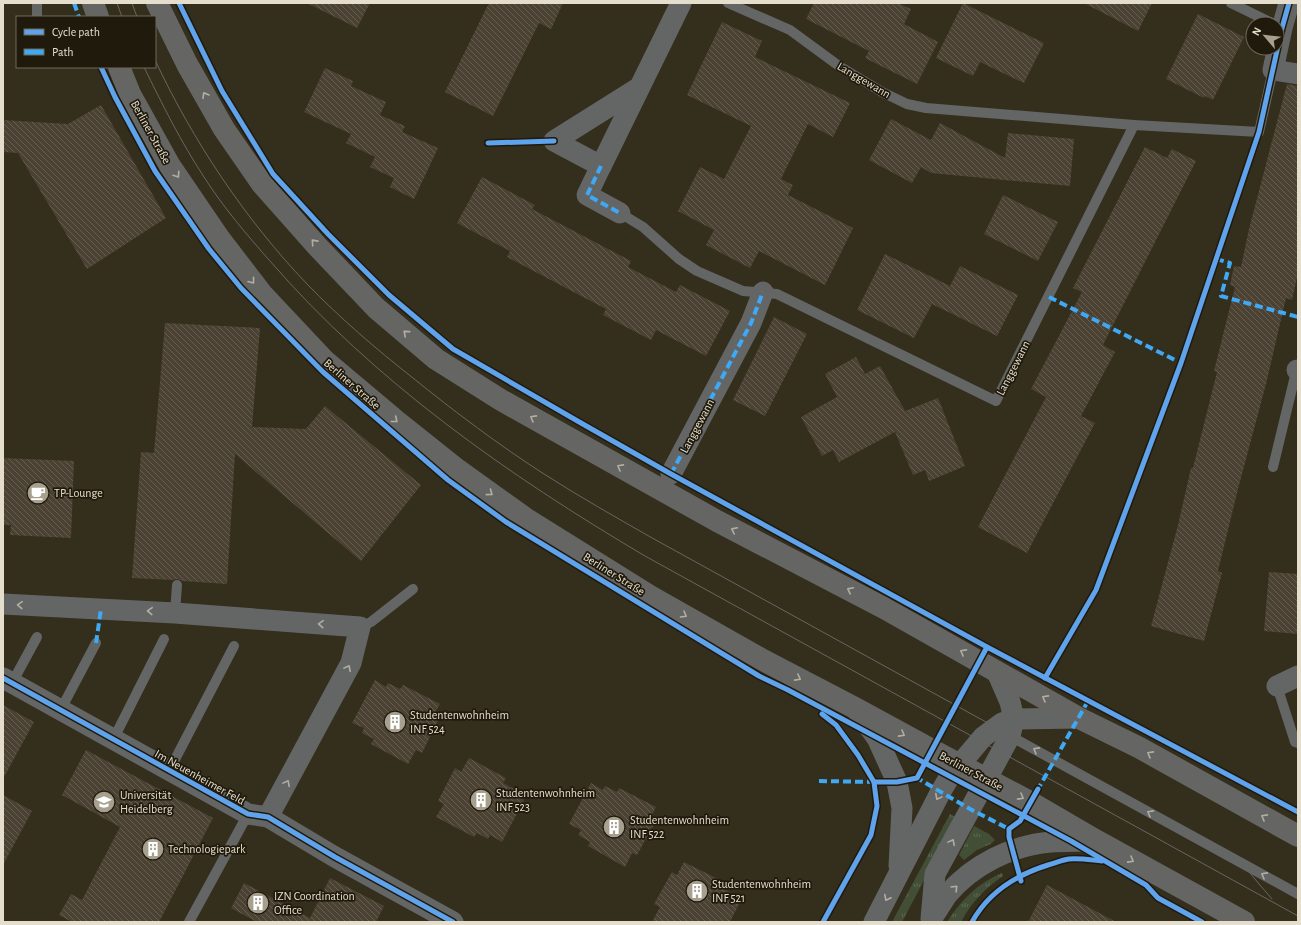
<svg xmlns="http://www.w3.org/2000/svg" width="1301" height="925" font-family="'Alegreya Sans',sans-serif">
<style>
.grass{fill:url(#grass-tufts)}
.building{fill:url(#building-back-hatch)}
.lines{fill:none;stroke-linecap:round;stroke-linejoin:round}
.lane{stroke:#646666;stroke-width:10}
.street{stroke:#646666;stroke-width:21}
.primary{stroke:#656663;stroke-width:22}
.tram{stroke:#676662;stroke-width:1}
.quiet{stroke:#3fa9f5;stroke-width:4;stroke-dasharray:8 4;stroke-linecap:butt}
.cycleway-casing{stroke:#201a0d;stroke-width:8}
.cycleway{stroke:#60a3ed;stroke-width:5}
.oneway{stroke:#b2aea2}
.oneway2{stroke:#b1aea3}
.labels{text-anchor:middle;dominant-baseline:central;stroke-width:3.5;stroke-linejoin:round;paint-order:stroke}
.street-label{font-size:12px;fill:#e5decc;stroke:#201a0d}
.poi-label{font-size:12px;fill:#e5decc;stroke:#201a0d;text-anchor:start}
</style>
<defs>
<pattern id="grass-tufts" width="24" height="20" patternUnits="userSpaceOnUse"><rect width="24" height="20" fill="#424f36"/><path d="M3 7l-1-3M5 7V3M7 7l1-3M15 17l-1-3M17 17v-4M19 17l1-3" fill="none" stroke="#5d6852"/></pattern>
<pattern id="building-back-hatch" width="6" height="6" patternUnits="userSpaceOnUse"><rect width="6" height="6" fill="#4b4234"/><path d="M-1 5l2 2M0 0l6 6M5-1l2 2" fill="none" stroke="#655d50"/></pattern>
</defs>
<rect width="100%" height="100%" fill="#342e1d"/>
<g class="grass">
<polygon points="950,814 957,818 902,922 892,922"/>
<polygon points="974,826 989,834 995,840 991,844 977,850 964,860 959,855"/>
<path d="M1002,873L1003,876C985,888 971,903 961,922H947C961,900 978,883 1002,873Z"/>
</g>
<g class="building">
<polygon points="307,3 370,3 357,28"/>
<polygon points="489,3 563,3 551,29 539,23 493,116 445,92"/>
<polygon points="814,3 898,3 911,9 904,24 938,42 917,84 865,58 869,51 806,19"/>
<polygon points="963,3 1044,43 1024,83 980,62 973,76 936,58"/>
<polygon points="1084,3 1152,3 1138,31"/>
<polygon points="1198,14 1244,37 1213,100 1205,96 1204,98 1166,79"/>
<polygon points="722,22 762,41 755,57 850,103 833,137 808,124 781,179 793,185 788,195 853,228 825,285 759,251 750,268 706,245 714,230 678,211 700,167 724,179 751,126 687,95"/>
<polygon points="325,68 353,81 351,86 386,102 380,115 405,126 402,132 438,148 414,199 390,187 394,178 370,167 375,157 346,143 351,134 304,112"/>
<polygon points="1287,84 1298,86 1298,273 1292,300 1286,298 1266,384 1238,489 1218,571 1222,573 1204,641 1151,626 1178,525 1191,468 1193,468 1217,372 1214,371 1235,287 1230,285 1234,266 1241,267 1249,229"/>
<polygon points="101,105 166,218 87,269 18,153 3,152 3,120 68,124"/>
<polygon points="891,119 931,140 940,123 1005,158 1008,133 1074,139 1070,186 931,173 921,167 912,183 869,160"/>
<polygon points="1145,147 1167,158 1172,149 1196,161 1103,345 1115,352 1081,416 1095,423 1027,553 978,527 1046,397 1031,389 1082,292 1073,288"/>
<polygon points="482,177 535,205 532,209 631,261 628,267 676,292 680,285 730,311 706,356 656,330 651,340 603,315 606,309 507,257 510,251 457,223"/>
<polygon points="1003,195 1058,222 1038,261 984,234"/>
<polygon points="885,254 950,286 960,266 1018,295 997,336 932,304 914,338 857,310"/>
<polygon points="774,317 807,334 765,416 733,400"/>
<polygon points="165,323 260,328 252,427 306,429 325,406 421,485 361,561 235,454 227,584 182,581 177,579 173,580 132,578 141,452 154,453"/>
<polygon points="856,357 865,374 880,366 905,411 938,398 965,466 929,481 925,470 913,475 895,432 839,462 833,450 822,456 801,417 837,397 825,374"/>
<polygon points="3,458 74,461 71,538 10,535 11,525 3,525"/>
<polygon points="1269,572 1298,574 1298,634 1264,631"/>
<polygon points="375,680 386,687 388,683 400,689 403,685 440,704 432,718 438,721 422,753 416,750 408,764 371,744 374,739 362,733 364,728 352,723"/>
<polygon points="3,705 34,722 3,779"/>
<polygon points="86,750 213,818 159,922 70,922 70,921 59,915 71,894 82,900 120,827 62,795"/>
<polygon points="469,758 506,778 503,783 514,789 512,793 524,800 502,842 490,835 488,839 477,833 474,837 436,817 444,804 438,801 455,768 461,772"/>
<polygon points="591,783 603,790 605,786 617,792 619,788 656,807 649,821 654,824 637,855 632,853 625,867 588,846 590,842 578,835 581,830 569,824"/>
<polygon points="3,795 32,811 3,865"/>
<polygon points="684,862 722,881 719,887 730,892 729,896 740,902 730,922 652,922 660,907 654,904 672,872 677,875"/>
<polygon points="330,878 384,906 376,922 257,922 231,908 244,883 310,918"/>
<polygon points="1047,885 1116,922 1028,922"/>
</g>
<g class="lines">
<g class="lane">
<polyline points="728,3 790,30 839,66 882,92 907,104 926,108 1134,125 1259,132 1273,70"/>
<polyline points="1231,3 1274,24"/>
<polyline points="37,17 37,3"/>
<polyline points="620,213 643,227 679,259 697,271 743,291 777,294 996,401 1134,125"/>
<polyline points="1273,467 1297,368"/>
<polyline points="175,613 177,585"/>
<polyline points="360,627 371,622 413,589"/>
<polyline points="12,683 37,637"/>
<polyline points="1277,686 1295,742 1298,743"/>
<polyline points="60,711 96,643"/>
<polyline points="1007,735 1010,736 1298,894"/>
<polyline points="113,740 164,639"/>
<polyline points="169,771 234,646"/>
<polyline points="189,922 248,814"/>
</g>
<g class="street">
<polyline points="1289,3 1282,28 1273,70 1298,74"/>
<polyline points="640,87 554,141 601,166 681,3"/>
<polyline points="601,166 587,195 620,213"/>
<polyline points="1297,370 1298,370"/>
<polyline points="671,474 751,323 763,292"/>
<polyline points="3,604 175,613 360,627 351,663 268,817"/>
<polyline points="3,678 248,814 268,817 335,857 453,922"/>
<polyline points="1277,686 1298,676"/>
<polyline points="855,708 877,738 897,782 902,808 899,866"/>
<path d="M932,918C937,911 942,903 947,895C972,865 1012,845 1051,842C1066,841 1081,841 1097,841"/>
<polyline points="931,919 935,874 1010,736 1014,719 1010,702 997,672"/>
<polyline points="874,922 940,793 950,776 983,737 1002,723 1014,719 1079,718"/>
</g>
<g class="primary">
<polyline points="93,3 98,17"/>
<polyline points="157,3 187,64 224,129 262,184 317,246 376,308 436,359 501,400 717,521 884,608 1079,718 1140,748 1298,836"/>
<polyline points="119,67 130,94 170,166 219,238 262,294 325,361 394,419 458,470 525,518 650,596 763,660 855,708 932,750 1030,802 1097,841 1244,922"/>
</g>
<g class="tram">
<polyline points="117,3 122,17"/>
<polyline points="132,3 137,17"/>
<path d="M155,60C193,141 245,219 307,284C340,318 376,349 413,378C455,412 499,445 544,474C580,497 617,518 654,539L1298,894"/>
<path d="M144,67C162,104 181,142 204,177C223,207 247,235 270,261C375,382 508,475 645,556L1298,916"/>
<polyline points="1246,868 1259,884 1272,899"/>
</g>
<g class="quiet">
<polyline points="74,3 79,17"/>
<polyline points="601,166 587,195 620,213"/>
<polyline points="1216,259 1230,263 1221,296 1298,317"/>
<polyline points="1049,297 1181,363"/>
<polyline points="671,474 751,323 763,292"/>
<polyline points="96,643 101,609"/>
<polyline points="915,778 917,778 970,809 1009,829"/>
<polyline points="819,781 875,782"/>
<polyline points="1037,791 1088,701"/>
</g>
<g class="cycleway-casing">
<g id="cycleway">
<polyline points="179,3 222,91 273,174 328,234 389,295 453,349 581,423 671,474 987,647 1298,812"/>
<polyline points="101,67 115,97 155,171 209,249 241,288 323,372 448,480 506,522 759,676 788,690 1071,841 1146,885 1158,898 1202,922"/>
<polyline points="488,143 554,141"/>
<polyline points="3,678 248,814 268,817 335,857 453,922"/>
<polyline points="1045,678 1096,590 1181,363 1259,132 1282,28 1289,3"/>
<polyline points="822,714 836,725 858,755 874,782 877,806 871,835 823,922"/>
<polyline points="874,782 897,782 917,778 987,647"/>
<polyline points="1021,881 1009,837 1009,829 1020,821 1038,789"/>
<path d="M972,922C988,893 1016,875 1048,865C1055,863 1062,860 1069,859C1080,858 1091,860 1102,861"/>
</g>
</g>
<use href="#cycleway" class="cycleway"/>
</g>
<defs><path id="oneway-chevron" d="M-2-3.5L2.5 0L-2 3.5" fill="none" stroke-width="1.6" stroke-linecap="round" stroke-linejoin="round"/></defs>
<g class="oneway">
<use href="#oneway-chevron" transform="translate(205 95) rotate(-120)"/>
<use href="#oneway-chevron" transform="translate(177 175) rotate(56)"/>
<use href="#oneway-chevron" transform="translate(314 242) rotate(-132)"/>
<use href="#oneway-chevron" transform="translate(252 281) rotate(52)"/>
<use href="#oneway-chevron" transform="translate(406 333) rotate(-140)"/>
<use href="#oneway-chevron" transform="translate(533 418) rotate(-151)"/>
<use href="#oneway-chevron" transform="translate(395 420) rotate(39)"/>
<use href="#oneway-chevron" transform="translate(620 467) rotate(-151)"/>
<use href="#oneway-chevron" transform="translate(490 493) rotate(36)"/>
<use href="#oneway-chevron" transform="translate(734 530) rotate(-153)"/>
<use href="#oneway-chevron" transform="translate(850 590) rotate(-153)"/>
<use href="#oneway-chevron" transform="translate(684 615) rotate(30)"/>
<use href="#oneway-chevron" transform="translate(963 652) rotate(-151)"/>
<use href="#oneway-chevron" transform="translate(798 678) rotate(28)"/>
<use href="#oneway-chevron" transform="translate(1045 698) rotate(-151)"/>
<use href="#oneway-chevron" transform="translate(902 734) rotate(29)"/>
<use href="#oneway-chevron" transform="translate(1150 754) rotate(-151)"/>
<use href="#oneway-chevron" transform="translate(1021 797) rotate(29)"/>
<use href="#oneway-chevron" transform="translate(1264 817) rotate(-151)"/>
<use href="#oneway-chevron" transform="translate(1131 860) rotate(29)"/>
</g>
<g class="oneway2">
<use href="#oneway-chevron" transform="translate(20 605) rotate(-177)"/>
<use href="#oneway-chevron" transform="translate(150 611) rotate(-177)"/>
<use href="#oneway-chevron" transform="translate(321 624) rotate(-176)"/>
<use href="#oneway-chevron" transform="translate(348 668) rotate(-62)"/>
<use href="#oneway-chevron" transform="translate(1036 750) rotate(-151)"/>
<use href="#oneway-chevron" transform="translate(287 783) rotate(-62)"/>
<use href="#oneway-chevron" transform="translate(938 797) rotate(118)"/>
<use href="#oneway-chevron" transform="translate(1150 813) rotate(-151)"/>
<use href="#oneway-chevron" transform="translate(952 842) rotate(-62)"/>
<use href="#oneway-chevron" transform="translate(1264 875) rotate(-151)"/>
<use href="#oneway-chevron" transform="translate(955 888) rotate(-46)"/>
<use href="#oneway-chevron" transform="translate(887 898) rotate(117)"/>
</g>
<defs>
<g id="cafe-disc" transform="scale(1.15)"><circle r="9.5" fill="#a7a08f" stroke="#201a0d"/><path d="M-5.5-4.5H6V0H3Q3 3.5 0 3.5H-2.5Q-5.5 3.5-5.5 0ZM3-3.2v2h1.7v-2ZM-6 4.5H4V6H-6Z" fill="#fff"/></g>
<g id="building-disc" transform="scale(1.15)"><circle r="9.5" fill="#a7a08f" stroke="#201a0d"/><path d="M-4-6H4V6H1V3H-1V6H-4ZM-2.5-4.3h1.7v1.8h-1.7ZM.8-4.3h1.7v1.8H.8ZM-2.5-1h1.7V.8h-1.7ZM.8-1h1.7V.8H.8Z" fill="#fff"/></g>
<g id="university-disc" transform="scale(1.15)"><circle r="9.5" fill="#a7a08f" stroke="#201a0d"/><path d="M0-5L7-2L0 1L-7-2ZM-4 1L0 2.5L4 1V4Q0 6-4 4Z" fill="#fff"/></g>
</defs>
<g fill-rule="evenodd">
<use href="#cafe-disc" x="38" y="493"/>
<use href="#building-disc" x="395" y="722"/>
<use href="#building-disc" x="481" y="800"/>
<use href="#university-disc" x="104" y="802"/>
<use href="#building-disc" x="614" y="827"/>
<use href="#building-disc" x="153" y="849"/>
<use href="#building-disc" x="697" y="891"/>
<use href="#building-disc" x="258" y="903"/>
</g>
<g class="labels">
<g class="street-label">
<text transform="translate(864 80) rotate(30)">Langgewann</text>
<text transform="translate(151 132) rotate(61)">Berliner Straße</text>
<text transform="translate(1013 368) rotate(-63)">Langgewann</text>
<text transform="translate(352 384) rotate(41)">Berliner Straße</text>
<text transform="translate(697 426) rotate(-62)">Langgewann</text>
<text transform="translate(614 574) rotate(32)">Berliner Straße</text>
<text transform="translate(971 771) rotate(28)">Berliner Straße</text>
<text transform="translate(200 777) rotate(29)">Im Neuenheimer Feld</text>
</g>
<g class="poi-label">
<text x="54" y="493">TP-Lounge</text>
<text x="410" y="715">Studentenwohnheim<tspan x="410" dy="14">INF 524</tspan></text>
<text x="496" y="793">Studentenwohnheim<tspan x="496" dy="14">INF 523</tspan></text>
<text x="120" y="795">Universität<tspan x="120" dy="14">Heidelberg</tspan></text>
<text x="630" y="820">Studentenwohnheim<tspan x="630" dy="14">INF 522</tspan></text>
<text x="168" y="849">Technologiepark</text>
<text x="712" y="884">Studentenwohnheim<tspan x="712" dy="14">INF 521</tspan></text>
<text x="274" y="896">IZN Coordination<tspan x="274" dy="14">Office</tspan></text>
</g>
</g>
<rect width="1301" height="925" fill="none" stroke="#e5decc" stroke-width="8"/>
<rect x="16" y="16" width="140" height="52" fill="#201a0d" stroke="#6f6859"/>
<rect x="24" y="29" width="20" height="6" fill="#60a3ed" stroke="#6f6859"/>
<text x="52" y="36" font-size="12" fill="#e5decc">Cycle path</text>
<rect x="24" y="49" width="20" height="6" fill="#3fa9f5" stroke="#6f6859"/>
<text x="52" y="56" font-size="12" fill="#e5decc">Path</text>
<g transform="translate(1265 36) rotate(298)"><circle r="19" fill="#201a0d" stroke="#6f6859"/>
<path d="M0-3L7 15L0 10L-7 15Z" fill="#a7a08f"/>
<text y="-6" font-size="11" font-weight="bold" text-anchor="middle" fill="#e5decc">N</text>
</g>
</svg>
